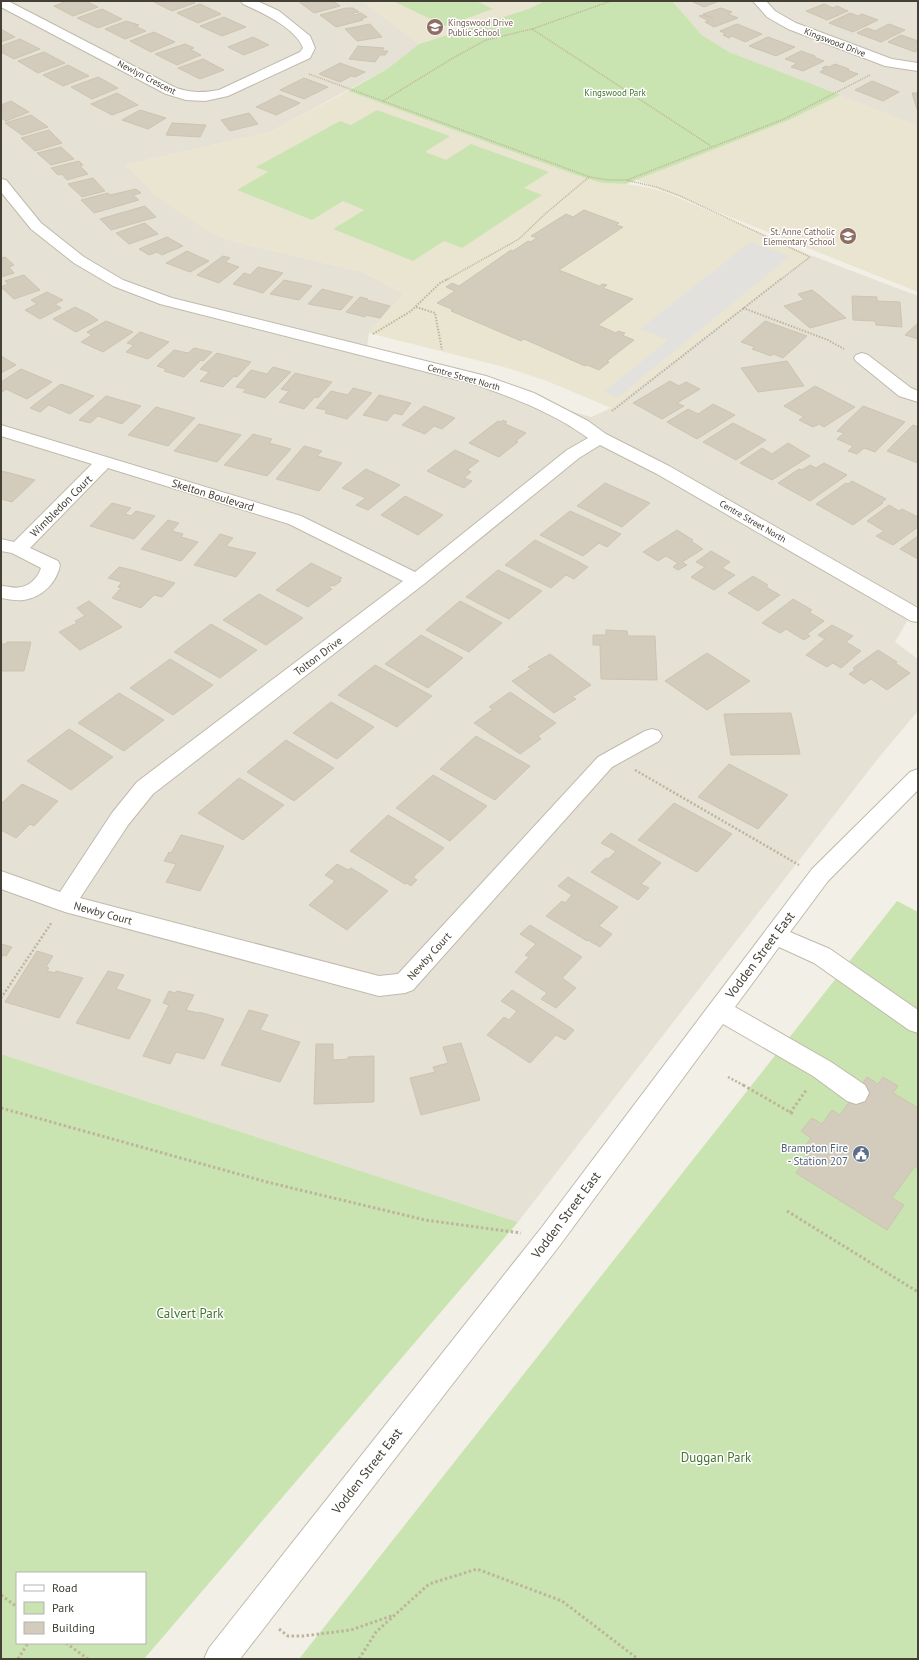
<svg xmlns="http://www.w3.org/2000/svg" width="919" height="1660" font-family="'PT Sans',sans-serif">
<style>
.residential{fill:#e6e1d5}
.education{fill:#eae5d1}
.green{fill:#cae4b1;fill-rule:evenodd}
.parking{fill:#e3e1de}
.building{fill:#d3cbbc;stroke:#cdc4b0}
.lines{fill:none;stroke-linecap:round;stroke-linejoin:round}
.minor-casing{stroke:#c0baac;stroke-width:2}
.path-far3{stroke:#beb49b;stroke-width:1.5;stroke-dasharray:1 1;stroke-linecap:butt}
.path-far2{stroke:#beb49b;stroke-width:2;stroke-dasharray:1.5 1.5;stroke-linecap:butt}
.path-far1{stroke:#beb49b;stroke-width:2.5;stroke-dasharray:2 2;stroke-linecap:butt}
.path{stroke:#beb49b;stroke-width:3;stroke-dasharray:2.5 2.5;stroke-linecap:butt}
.minor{fill:#fff;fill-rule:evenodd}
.labels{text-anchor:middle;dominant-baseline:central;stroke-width:3;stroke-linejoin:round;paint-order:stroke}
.far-education-label{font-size:9px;fill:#785e54;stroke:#fff;text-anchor:start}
.far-street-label{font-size:9px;fill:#444036;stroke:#fff}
.far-park-label{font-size:9px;fill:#43732d;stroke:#fff}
.street-label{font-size:11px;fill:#444036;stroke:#fff}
.service-label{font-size:11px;fill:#4e5e75;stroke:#fff;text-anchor:end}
.near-street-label{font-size:13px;fill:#444036;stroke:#fff}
.near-park-label{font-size:13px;fill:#43732d;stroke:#fff}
</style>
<rect width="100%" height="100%" fill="#f2efe6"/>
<g class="residential">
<polygon points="1,1 363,1 419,44 387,69 270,132 125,165 211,233 236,242 363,272 404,294 369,333 366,353 458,378 591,417 611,408 810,255 918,296 918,602 895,642 918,659 918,711 880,756 518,1222 1,1054"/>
<polygon points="672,1 918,1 918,126 729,52 702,35"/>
</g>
<g class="education">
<polygon points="363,1 545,1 528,9 419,44"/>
<polygon points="348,91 576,175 602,183 626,184 650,188 665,192 810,255 611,408 547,381 504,367 369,333 404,294 363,272 236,242 211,233 157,197 125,165 270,132"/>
<polygon points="840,95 918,126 918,292 637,180"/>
</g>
<g class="green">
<polygon points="393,1 476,1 493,9 445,26"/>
<polygon points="545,1 672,1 702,35 729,52 840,95 789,120 626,184 602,183 576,175 348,91 387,69 419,44 528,9"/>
<polygon points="377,110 450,136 425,152 446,160 471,144 549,172 524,188 542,195 462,248 444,241 413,261 333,229 364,210 343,201 312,220 237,190 268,172 256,167 340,121 351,125"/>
<polygon points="897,901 918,912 918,1659 299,1659"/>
<path d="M1,1054L518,1222L144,1659H1ZM17,1573H145V1643H17Z"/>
</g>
<polygon class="parking" points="750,242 790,256 617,398 604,392 668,340 640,329"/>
<g class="building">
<polygon points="67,1 86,1 98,7 73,16 54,6"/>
<polygon points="152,1 192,1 195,3 172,11"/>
<polygon points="298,1 333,1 340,6 314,13"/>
<polygon points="696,1 719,1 704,7 693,2"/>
<polygon points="200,4 221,14 198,23 177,13"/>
<polygon points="824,4 833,8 837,6 848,11 827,20 806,11"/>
<polygon points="346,8 353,8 359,12 353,13 355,15 361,13 367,17 361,19 363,20 336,27 320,15"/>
<polygon points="721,8 732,12 728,14 738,18 714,27 705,22 709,21 699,16 703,15 713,18 703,14"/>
<polygon points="102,9 122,19 98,28 77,18"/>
<polygon points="850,13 858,16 862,14 878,20 853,32 829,23"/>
<polygon points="224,17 246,27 222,36 200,26"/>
<polygon points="126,21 139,25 135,26 146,31 125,39 105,29"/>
<polygon points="370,24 382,37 357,41 345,29"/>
<polygon points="737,24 762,34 745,42 732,36 729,38 723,35 726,34 720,31"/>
<polygon points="889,24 905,30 881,42 857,33 867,28 875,31"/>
<polygon points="1,29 15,37 1,42"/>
<polygon points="154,32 175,42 151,52 130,41"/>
<polygon points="901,35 918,41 918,50 915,52 888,42"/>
<polygon points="253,37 269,45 244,55 228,47"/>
<polygon points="768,37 795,47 776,56 749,46"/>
<polygon points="20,39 40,49 14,59 1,52 1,46"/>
<polygon points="185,44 194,48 190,49 201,55 177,65 155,54"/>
<polygon points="358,46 384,48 382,51 388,51 385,55 380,55 375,62 349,59"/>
<polygon points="801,51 815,56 814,57 824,61 803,71 791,67 797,63 785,59"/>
<polygon points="44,52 65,63 38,73 18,61"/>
<polygon points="203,59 224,70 200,79 178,68"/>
<polygon points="340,63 365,72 355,77 351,76 340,82 319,74"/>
<polygon points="835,64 849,69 847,70 858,74 843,82 820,72 825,69 822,68 826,66 829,67"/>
<polygon points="68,65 89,76 63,86 43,75"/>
<polygon points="98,77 118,88 92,99 71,87"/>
<polygon points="304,78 328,87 304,99 280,90"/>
<polygon points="872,81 899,92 883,101 855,90"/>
<polygon points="117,93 138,105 112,115 91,104"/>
<polygon points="912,93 918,93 918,112"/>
<polygon points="280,95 300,103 276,115 256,107"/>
<polygon points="11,101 29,112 6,121 1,118 1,105"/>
<polygon points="140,110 166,118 148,129 122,120"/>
<polygon points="249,113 258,124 230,131 221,120"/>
<polygon points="31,115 48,127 22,135 5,123"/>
<polygon points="172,123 206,125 200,137 166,135"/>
<polygon points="49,130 62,143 35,151 21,138"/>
<polygon points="61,147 74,159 51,165 37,153"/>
<polygon points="79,161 83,165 80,166 88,174 67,180 62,174 58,175 51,168"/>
<polygon points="93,178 105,191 82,197 68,184"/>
<polygon points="136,189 141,193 133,195 139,200 94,213 81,200 108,193 110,195"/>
<polygon points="145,206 156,217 111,230 100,219"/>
<polygon points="584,210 619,223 616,225 623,227 559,270 599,286 603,284 607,285 603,288 633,299 598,325 616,333 618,331 625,333 622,335 634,340 607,361 609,362 599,370 587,365 585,366 524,339 521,341 451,311 454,310 437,303 455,291 446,287 452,283 459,286 511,250 513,251 528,241 530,242 537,238 531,236 566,214 573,217"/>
<polygon points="145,223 158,234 129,244 116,233"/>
<polygon points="167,237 183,246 162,255 157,252 149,255 139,249"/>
<polygon points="187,251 209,261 190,272 166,263"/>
<polygon points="223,256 230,258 225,262 239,267 219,283 197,275"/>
<polygon points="5,257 14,265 9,267 14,273 1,277 1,258"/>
<polygon points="258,267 283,273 263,293 233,284 244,273 250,275"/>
<polygon points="24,275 40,290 14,299 1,287 8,284 5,281"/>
<polygon points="284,280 312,286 299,300 270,294"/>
<polygon points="322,289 353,297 341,310 308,304"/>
<polygon points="812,290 820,296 846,318 810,328 784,306 804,300 798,294"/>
<polygon points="47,292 63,300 55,304 61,308 40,319 25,310 37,304 31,300"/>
<polygon points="852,296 877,297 877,301 900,302 902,327 876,325 875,321 853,320"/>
<polygon points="360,297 368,299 367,300 390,306 380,318 366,315 365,317 346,312"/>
<polygon points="75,307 89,314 98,320 76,332 53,319"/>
<polygon points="106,321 133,332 103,352 81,342 92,335 87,332"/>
<polygon points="765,321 807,336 783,358 773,354 771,356 752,349 755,347 741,342"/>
<polygon points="918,323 918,339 905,335"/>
<polygon points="140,332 169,342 148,359 126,352 134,345 127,343"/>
<polygon points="194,348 212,352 203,361 201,360 184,377 164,371 166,369 157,366 174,350 188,353"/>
<polygon points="217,353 251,362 237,377 234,376 223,387 200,381 209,372 200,369"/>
<polygon points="1,356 16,365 1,373"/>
<polygon points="787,361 804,386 758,392 741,368"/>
<polygon points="273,367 291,372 265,398 243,392 246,389 236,387 251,370 267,374"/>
<polygon points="21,369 52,382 27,399 6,389 1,393 1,382"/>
<polygon points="295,373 332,382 318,398 315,397 304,409 279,402 289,391 281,389"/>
<polygon points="670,381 679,386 686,382 700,389 677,403 684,406 662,419 633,403"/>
<polygon points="61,384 94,396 70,414 49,405 40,412 30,408"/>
<polygon points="815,386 855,407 824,427 819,424 813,427 799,420 804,417 784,406"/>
<polygon points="353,388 372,393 347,419 325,413 327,410 316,408 331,391 348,395"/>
<polygon points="379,395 411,403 402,415 394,413 387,421 363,415"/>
<polygon points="106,396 141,406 122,424 98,416 90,423 79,420"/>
<polygon points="713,404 735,415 697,439 667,422 688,409 698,414"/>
<polygon points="424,406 455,418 442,429 434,426 425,434 402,425"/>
<polygon points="863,406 905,422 875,452 864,448 857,454 848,451 853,446 837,439 844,433 837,431"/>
<polygon points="156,407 195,418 168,446 128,435"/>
<polygon points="503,420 507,422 505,424 526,433 516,441 518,442 499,457 469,443 498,421 501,422"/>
<polygon points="733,423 766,440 736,460 703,442"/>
<polygon points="199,424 241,435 217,462 174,451"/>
<polygon points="913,425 918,427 918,463 887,451"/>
<polygon points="253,434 272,439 269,443 291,449 267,476 224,465"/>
<polygon points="788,443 810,456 772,480 740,463 762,448 772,454"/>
<polygon points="304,446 322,451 317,456 342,463 319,491 276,479"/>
<polygon points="455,450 479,461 467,470 471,472 464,478 472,481 464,488 427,471"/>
<polygon points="824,463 847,475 810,501 778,483 799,469 802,470 810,465 816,468"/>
<polygon points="366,469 400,485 368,510 356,505 366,498 342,488"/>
<polygon points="1,471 10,473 35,480 12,502 1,499"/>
<polygon points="852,481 886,499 882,502 883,503 853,525 816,504 846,483 848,484"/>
<polygon points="605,483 650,503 622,527 577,506"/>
<polygon points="405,496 443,515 418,535 381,515"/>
<polygon points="112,503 131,508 125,514 131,516 136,511 155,516 134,539 90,526"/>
<polygon points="889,505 899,511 902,509 918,517 918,527 893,545 876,536 884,531 867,521"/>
<polygon points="570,511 621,534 607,547 599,543 583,556 540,535"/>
<polygon points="168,520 179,523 172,531 183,534 181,537 198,542 181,561 141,549"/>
<polygon points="677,530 693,540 691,541 703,549 682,562 687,565 678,570 673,567 678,563 666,556 658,561 643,552"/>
<polygon points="220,534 233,538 226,546 256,553 236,577 194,565"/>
<polygon points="918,536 918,559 900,549"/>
<polygon points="535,540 581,563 580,563 588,567 574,579 566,575 551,588 505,565"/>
<polygon points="711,551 730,562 722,568 735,575 714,590 691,577 705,567 696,562"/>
<polygon points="311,563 342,578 339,580 341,581 334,586 332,585 329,588 332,589 308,607 276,590"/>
<polygon points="119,567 132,570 175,583 162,597 154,595 141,608 112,598 121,588 118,587 122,582 108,578"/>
<polygon points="498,570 542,591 509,619 466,597"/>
<polygon points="753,576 768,585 766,587 780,595 758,611 728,593"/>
<polygon points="259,594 303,618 266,645 223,620"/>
<polygon points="793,599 812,610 809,612 824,621 807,634 810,636 804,640 786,629 780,633 762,623"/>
<polygon points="89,601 122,627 80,650 59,632 77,623 75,621 85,616 77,608"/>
<polygon points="460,601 502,623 469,652 426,630"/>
<polygon points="211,624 257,650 220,678 174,652"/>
<polygon points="832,625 853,636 846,642 861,651 841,668 833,663 827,667 806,655 825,639 818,635"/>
<polygon points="606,630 627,631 628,636 655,636 657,680 601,679 600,645 593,645 593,635 606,635"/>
<polygon points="421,635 463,658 428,688 385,664"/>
<polygon points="7,642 31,642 24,671 1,671 1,644 6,644"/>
<polygon points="878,650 897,662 895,663 910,673 887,690 871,679 864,684 849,674 855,670 853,668"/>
<polygon points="707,653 750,681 707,710 665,681"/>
<polygon points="550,654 591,685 572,697 576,699 554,713 512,681 531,669 528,667"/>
<polygon points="170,659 213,685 173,715 130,688"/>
<polygon points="375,665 432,696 397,727 338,695"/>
<polygon points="510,692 556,723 538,736 541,739 520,754 474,723 493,709 489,707"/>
<polygon points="119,693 164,720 124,751 78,723"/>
<polygon points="331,702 374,727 337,759 293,733"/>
<polygon points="791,713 800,754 731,755 724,714"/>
<polygon points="69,729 113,757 71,790 27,761"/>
<polygon points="476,736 530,766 495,800 440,769"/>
<polygon points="286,740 334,768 294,801 247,772"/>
<polygon points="729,764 788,795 758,829 698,797"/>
<polygon points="433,775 487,806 450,841 396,808"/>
<polygon points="239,778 284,805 243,840 198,813"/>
<polygon points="22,784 58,801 34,826 30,824 16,838 1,830 1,804"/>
<polygon points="674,803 732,834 697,872 638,840"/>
<polygon points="388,815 444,848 413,877 417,880 411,886 407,883 405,884 350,851"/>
<polygon points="611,833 661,863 641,884 649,888 638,900 591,872 606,858 608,859 616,851 601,843"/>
<polygon points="181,835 224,846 200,891 166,882 176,864 164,861 169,852 171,853"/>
<polygon points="337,864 348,870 351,868 388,891 347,930 309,905 335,881 325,875"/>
<polygon points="568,877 618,907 599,926 612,934 600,947 588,940 587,941 546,916 562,901 565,903 572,895 558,886"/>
<polygon points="530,925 582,957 562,978 576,988 556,1008 541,999 547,993 515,972 529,957 525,955 536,944 520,934"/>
<polygon points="1,944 12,947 6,956 3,955 1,959"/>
<polygon points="37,951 53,956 46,967 49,968 47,971 55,973 56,971 83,978 59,1018 5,1002"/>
<polygon points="108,971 124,975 116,989 151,1000 129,1039 76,1023"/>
<polygon points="512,990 574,1030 565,1040 556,1035 530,1063 487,1035 504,1017 509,1020 517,1011 501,1001"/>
<polygon points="169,991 175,993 177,991 194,995 186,1010 198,1013 199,1012 224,1019 204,1059 176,1052 170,1064 143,1056 169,1005 163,1003"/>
<polygon points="249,1010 268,1015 260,1030 300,1042 280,1082 221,1065"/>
<polygon points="461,1043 480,1100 421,1115 410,1078 435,1072 433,1067 448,1063 443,1047"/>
<polygon points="316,1044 333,1044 333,1060 348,1059 348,1057 374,1056 374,1102 314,1104"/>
<polygon points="867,1077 878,1084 883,1077 898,1086 893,1093 918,1108 918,1168 915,1166 892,1198 904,1205 887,1230 796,1173 808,1156 801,1152 811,1138 801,1131 812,1118 822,1124 832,1110 840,1115"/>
</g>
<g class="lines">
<g class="minor-casing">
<g id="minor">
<path d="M1,1H8L176,88C191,93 203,93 219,90L300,52L303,48C296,28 261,12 243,4L241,1H257L279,11L310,36L315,48L310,58L228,96L205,101L186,100L166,94L1,7Z"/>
<polygon points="753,1 766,1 775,11 796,23 892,59 918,63 918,71 885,66 788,29 767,17"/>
<path d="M1,179L6,180L41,223L84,257L123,280L172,298L486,376L534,393L588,421L606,434L669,466L918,608V622L911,621L657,474L600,445L579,458L424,584L153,794L128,825L80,898L379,976L398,974L598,757L645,731L652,729L659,731L662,736L659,741L612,767L413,990L405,993L379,996L65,912L1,889V871L60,892L112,813L137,782L403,581L289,524L108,468L30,548L58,561L60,565C57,582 42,598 23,600C16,601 8,599 1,598V586C7,586 15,589 21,587C30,586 39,576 41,568L12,553L1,551V539L14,542L92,464L1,436V425L301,516L415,572L567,450L588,438C554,413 514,398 474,384L160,304L113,286L74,263L31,229L1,192Z"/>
<polygon points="862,353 868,355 911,388 918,391 918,402 899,396 856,361 854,358 856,355"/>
<polygon points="918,769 918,790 828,881 790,932 830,949 918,1010 918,1033 909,1030 814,963 779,947 735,1007 831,1062 865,1085 869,1093 865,1101 856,1104 847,1101 813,1076 723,1024 560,1245 240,1659 204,1659 209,1648 542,1227 812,869 910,772"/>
</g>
</g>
<g class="path-far3">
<polyline points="532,29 711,146"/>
<polyline points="309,74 590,177 608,180 626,180 656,187 678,195 810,257 780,280"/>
<polyline points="383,101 453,58 486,40 532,29 611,1"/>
<polyline points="627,180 784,119 870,75"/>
<polyline points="446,280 519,239 545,214 589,177"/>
</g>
<g class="path-far2">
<polyline points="416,307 435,313 442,350"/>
<polyline points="743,308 828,340 844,349"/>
<polyline points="373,334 411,311 440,283 448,279"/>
<polyline points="612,411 781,279"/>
</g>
<g class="path-far1">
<polyline points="635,770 799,865"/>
<polyline points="1,998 52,922"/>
<polyline points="728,1077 745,1086"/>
</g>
<g class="path">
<polyline points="743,1085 795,1115"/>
<polyline points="1,1108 267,1182 425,1220 521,1233"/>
<polyline points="790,1113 807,1089"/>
<polyline points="787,1211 918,1292"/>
<polyline points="1,1595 17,1607"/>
<polyline points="279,1629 288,1636 303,1636 351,1630 394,1615"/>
<polyline points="66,1643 88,1659"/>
<polyline points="18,1659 28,1643"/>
<polyline points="359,1659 376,1632 429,1584 477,1569 562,1601 638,1659"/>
</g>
<use href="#minor" class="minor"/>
</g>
<defs>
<g id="school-disc" transform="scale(0.9)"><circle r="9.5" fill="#8d6e63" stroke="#fff"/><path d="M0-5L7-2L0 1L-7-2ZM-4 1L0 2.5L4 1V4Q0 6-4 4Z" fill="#fff"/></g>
<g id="civic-disc" transform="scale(0.9)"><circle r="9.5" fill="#5c6f8a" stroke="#fff"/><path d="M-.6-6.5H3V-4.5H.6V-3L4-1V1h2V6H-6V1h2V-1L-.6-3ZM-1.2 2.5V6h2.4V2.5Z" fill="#fff"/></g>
</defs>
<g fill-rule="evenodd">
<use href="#school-disc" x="435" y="27"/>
<use href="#school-disc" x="848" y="236"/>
<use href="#civic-disc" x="861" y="1154"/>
</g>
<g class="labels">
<g class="far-education-label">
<text x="448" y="22">Kingswood Drive<tspan x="448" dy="10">Public School</tspan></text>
<text x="835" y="231" text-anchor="end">St. Anne Catholic<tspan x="835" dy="10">Elementary School</tspan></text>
</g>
<g class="far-street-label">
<text transform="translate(835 42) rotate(21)">Kingswood Drive</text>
<text transform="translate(147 77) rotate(27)">Newlyn Crescent</text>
<text transform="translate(464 377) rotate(16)">Centre Street North</text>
<text transform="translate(753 521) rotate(30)">Centre Street North</text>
</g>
<g class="far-park-label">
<text x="615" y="92">Kingswood Park</text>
</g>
<g class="street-label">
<text transform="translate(213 495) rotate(17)">Skelton Boulevard</text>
<text transform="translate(61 506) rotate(-45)">Wimbledon Court</text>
<text transform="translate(318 656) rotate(-37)">Tolton Drive</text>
<text transform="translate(103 913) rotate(15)">Newby Court</text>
<text transform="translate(429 956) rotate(-48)">Newby Court</text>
</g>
<g class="service-label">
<text x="848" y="1148">Brampton Fire<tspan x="848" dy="13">- Station 207</tspan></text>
</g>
<g class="near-street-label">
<text transform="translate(760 955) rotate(-53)">Vodden Street East</text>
<text transform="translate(566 1215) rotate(-53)">Vodden Street East</text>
<text transform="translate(367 1471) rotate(-52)">Vodden Street East</text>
</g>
<g class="near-park-label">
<text x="190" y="1313">Calvert Park</text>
<text x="716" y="1457">Duggan Park</text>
</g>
</g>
<rect width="919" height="1660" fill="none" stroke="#444036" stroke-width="4"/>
<rect x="16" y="1572" width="130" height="72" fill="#ffffff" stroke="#b4b3af"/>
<rect x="24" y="1585" width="20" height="6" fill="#ffffff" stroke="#b4b3af"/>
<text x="52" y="1592" font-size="12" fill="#444036">Road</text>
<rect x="24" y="1602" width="20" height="12" fill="#cae4b1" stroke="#b4b3af"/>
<text x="52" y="1612" font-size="12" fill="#444036">Park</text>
<rect x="24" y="1622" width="20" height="12" fill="#d3cbbc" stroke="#b4b3af"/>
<text x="52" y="1632" font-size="12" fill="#444036">Building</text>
</svg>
